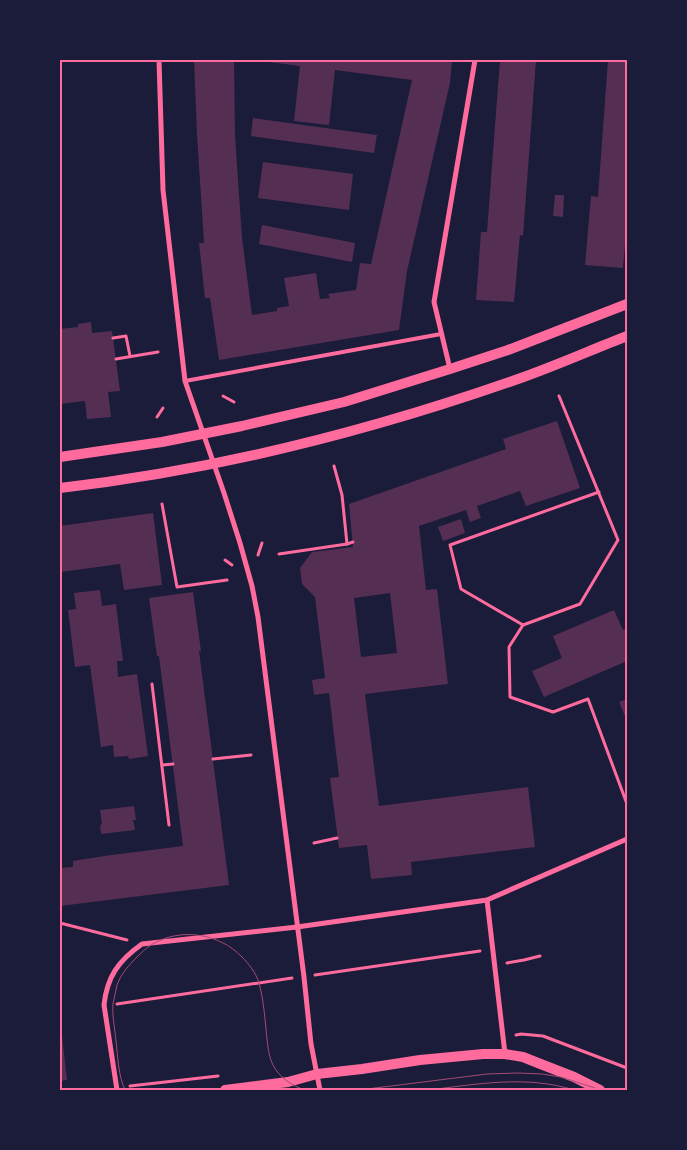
<svg xmlns="http://www.w3.org/2000/svg" width="687" height="1150" font-family="Mulish,sans-serif">
<style>
.building{fill:#542f53;fill-rule:evenodd}
.lines{fill:none;stroke-linecap:round;stroke-linejoin:round}
.path{stroke:#ff6b9d;stroke-width:3}
.service{stroke:#ff6b9d;stroke-width:4}
.minor{stroke:#ff6b9d;stroke-width:5}
.secondary{stroke:#ff6b9d;stroke-width:10}
.tram{stroke:#a44b75;stroke-width:1}
.neatline{fill:none;stroke:#ff6b9d;stroke-width:2}
</style>
<rect width="100%" height="100%" fill="#1b1b3a"/>
<g class="building">
<polygon points="194,60 234,60 235,136 242,238 252,315 277,311 277,308 289,306 284,278 316,273 320,299 330,298 328,294 356,290 360,263 371,264 412,80 335,70 329,125 294,121 300,66 261,61 261,60 452,60 450,83 407,271 399,330 219,360 210,298 205,298 199,243 204,243 197,135"/>
<polygon points="500,60 536,60 523,236 520,235 514,302 476,300 481,232 487,232"/>
<polygon points="608,60 627,60 627,220 623,268 585,265 591,196 598,197"/>
<polygon points="253,118 377,135 374,153 251,136"/>
<polygon points="263,162 353,174 349,210 258,198"/>
<polygon points="555,195 564,195 563,217 553,216"/>
<polygon points="262,225 355,243 352,262 259,244"/>
<polygon points="91,322 92,333 112,331 120,391 108,392 111,417 87,419 85,401 60,404 60,329 78,327 78,324"/>
<path d="M557,421L580,488L526,506L520,491L477,506L481,518L470,522L466,510L419,526L426,590L437,589L448,684L365,694L379,806L528,787L535,847L411,862L412,875L371,879L367,845L339,848L330,778L339,777L329,693L314,695L312,680L325,678L315,597L302,584L300,568L312,552L353,547L349,504L506,449L503,439ZM390,593L397,653L361,657L354,598Z"/>
<polygon points="153,513 162,585 124,590 120,564 60,572 60,526"/>
<polygon points="461,519 465,533 443,541 438,527"/>
<polygon points="100,590 102,606 116,604 123,661 117,661 118,677 137,674 148,756 129,759 128,756 114,757 113,745 101,747 90,665 75,667 68,610 76,609 74,593"/>
<polygon points="193,592 201,651 199,651 229,885 60,906 60,868 73,867 73,861 104,856 183,846 159,656 157,656 149,598"/>
<polygon points="614,610 623,630 627,628 627,661 544,697 532,671 562,658 553,636"/>
<polygon points="627,699 627,721 619,702"/>
<polygon points="134,806 136,820 133,820 135,830 101,834 100,825 102,824 100,810"/>
<polygon points="60,1026 61,1026 67,1080 60,1081"/>
</g>
<g class="lines">
<g class="path">
<polyline points="113,338 126,336 130,356"/>
<polyline points="116,359 158,352"/>
<polyline points="223,396 234,402"/>
<polyline points="157,417 163,408"/>
<polyline points="599,492 450,545 461,589 523,625 509,647 510,697 553,712 588,699 627,804"/>
<polyline points="162,504 177,587 227,580"/>
<polyline points="347,544 353,542"/>
<polyline points="279,554 347,544 342,495 334,466"/>
<polyline points="258,555 262,543"/>
<polyline points="225,560 232,565"/>
<polyline points="523,625 580,604 618,540 559,396"/>
<polyline points="152,684 169,825"/>
<polyline points="213,759 251,755"/>
<polyline points="162,765 173,764"/>
<polyline points="314,843 337,838"/>
<polyline points="60,923 127,940"/>
<polyline points="507,963 524,960 540,956"/>
<polyline points="315,975 480,951"/>
<polyline points="117,1004 292,978"/>
<polyline points="516,1035 521,1034 543,1036 627,1068"/>
<polyline points="130,1086 218,1076"/>
</g>
<polyline class="service" points="185,381 441,334"/>
<g class="minor">
<polyline points="159,60 163,190 185,381 224,493 240,543 252,586 258,617 304,977 311,1044 320,1090"/>
<polyline points="450,369 434,302 475,60"/>
<polyline points="487,900 505,1054"/>
<path d="M117,1090L104,1005C107,977 118,961 142,944L297,927L487,900L627,839"/>
</g>
<g class="secondary">
<polyline points="60,457 162,442 242,426 344,402 450,369 508,350 627,304"/>
<path d="M60,488C216,470 370,431 518,379C555,366 591,350 627,336"/>
<polyline points="225,1090 288,1082 317,1074 362,1069 420,1060 483,1054 505,1054 523,1057 538,1063 574,1077 600,1090"/>
</g>
<g class="tram">
<path d="M125,1090C118,1075 118,1057 116,1041C115,1029 112,1016 113,1004C114,998 116,991 117,985C121,974 129,965 137,957C141,953 146,948 151,945C180,927 219,933 242,957C249,964 256,973 259,983C264,1001 265,1021 267,1039C268,1048 269,1057 273,1065C279,1077 292,1086 305,1090"/>
<polyline points="359,1090 487,1074 518,1073 542,1074 561,1077 601,1090"/>
<path d="M429,1090C477,1084 527,1075 574,1090"/>
</g>
</g>
<rect width="687" height="1150" fill="none" stroke="#1b1b3a" stroke-width="122"/>
<rect x="61" y="61" width="565" height="1028" class="neatline"/>
</svg>
